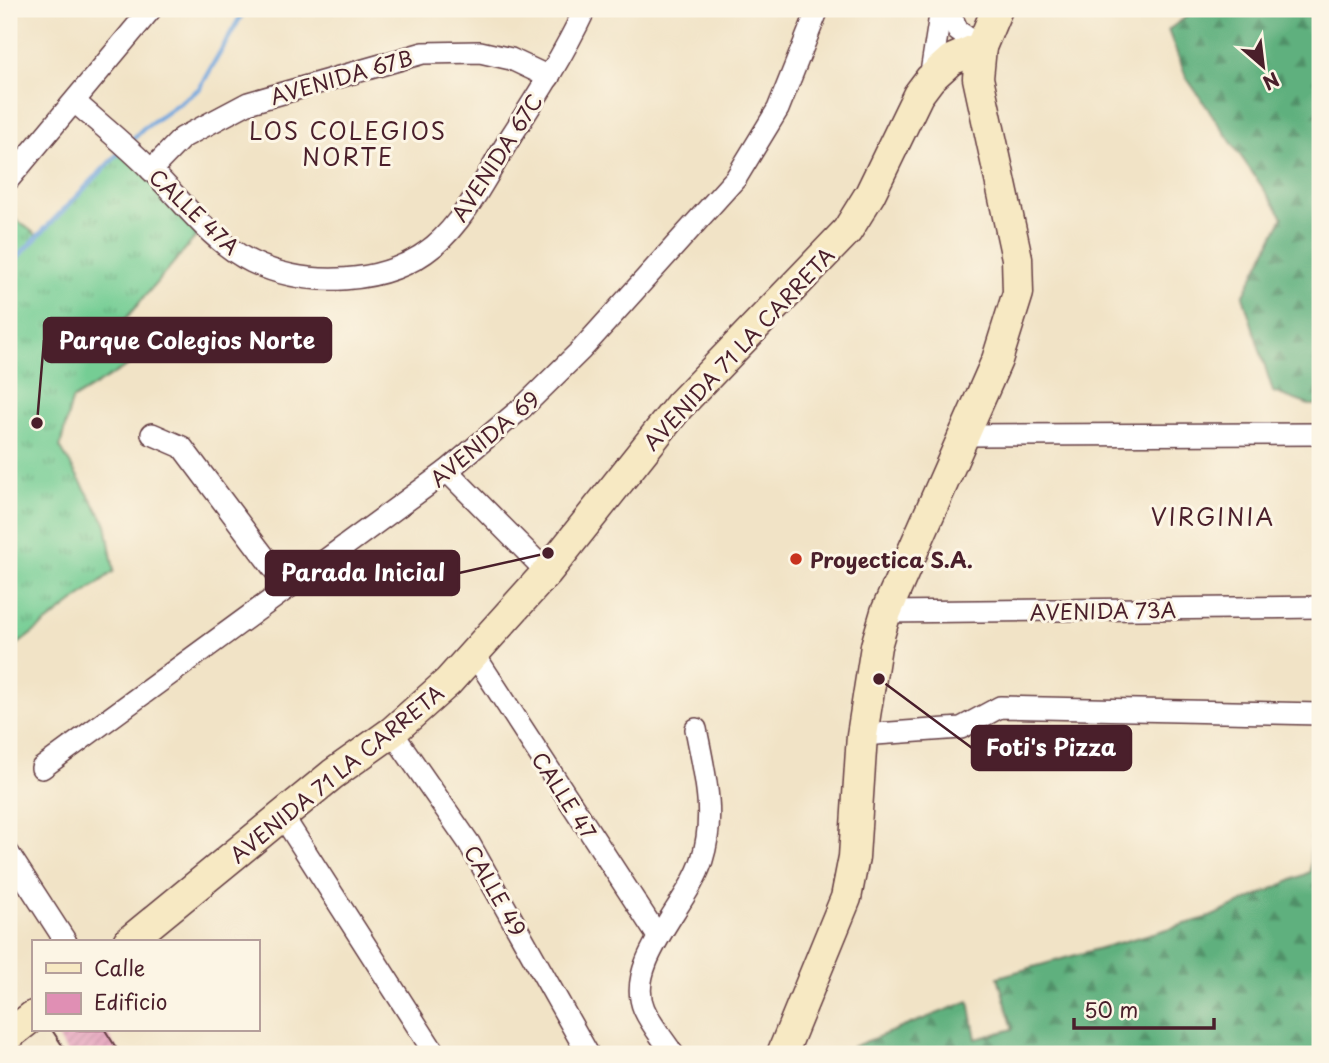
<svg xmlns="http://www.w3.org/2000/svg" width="1329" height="1063" font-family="'Playpen Sans',sans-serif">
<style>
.grass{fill:url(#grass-tufts);stroke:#5f7660;stroke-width:2}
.forest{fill:url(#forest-firs);stroke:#546854;stroke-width:2}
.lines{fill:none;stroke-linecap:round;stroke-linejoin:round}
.stream{stroke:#6fa5dd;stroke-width:5}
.building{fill:url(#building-hatch)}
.street-casing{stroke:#633c42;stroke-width:24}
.secondary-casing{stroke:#633c42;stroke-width:33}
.street{stroke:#fff;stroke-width:21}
.secondary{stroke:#f7e9c3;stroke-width:30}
.poi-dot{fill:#c8321e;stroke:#fcf5e5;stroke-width:2.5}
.labels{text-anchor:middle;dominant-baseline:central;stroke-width:6;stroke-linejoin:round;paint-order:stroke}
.street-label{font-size:21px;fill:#4a1f2b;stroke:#fcf5e5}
.poi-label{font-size:21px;font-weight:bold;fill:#4a1f2b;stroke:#fcf5e5;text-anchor:start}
.neighbourhood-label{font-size:23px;letter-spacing:2px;fill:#4a1f2b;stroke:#fcf5e5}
.leader{fill:none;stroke:#4a1f2b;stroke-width:2.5}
.callout-dot{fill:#4a1f2b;stroke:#fcf5e5;stroke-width:2.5}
.callout{fill:#4a1f2b;stroke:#4a1f2b;stroke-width:2.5}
.callout-label{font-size:23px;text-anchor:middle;font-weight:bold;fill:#fff}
</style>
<defs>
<pattern id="grass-tufts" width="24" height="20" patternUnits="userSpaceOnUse" patternTransform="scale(1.75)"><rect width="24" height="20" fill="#74cd94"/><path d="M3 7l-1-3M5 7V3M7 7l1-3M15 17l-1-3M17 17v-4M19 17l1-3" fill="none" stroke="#61a679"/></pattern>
<pattern id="forest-firs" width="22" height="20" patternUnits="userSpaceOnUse" patternTransform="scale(1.75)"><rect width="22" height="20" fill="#5fb07e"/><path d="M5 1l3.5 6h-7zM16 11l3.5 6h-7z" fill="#508f67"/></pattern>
<pattern id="building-hatch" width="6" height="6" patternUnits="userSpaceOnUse" patternTransform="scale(1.75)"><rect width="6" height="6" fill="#e08fb4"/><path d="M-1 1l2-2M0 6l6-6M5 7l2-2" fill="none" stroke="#b87493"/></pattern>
</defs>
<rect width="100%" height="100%" fill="#fcf5e5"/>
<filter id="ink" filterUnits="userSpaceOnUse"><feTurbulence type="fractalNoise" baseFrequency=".0143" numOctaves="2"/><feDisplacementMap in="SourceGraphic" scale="14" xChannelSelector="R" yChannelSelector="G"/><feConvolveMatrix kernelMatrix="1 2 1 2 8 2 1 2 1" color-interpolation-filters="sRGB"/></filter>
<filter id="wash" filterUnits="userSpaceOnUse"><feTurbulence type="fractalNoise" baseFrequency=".00686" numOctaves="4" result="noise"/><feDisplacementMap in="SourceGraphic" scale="28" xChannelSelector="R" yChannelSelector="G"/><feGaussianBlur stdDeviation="1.57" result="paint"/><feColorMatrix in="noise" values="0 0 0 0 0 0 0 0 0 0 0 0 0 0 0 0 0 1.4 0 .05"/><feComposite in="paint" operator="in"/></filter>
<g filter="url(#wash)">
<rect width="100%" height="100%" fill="#f1e3c6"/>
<polygon class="grass" points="121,149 205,226 122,323 136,360 72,400 60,447 106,524 114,571 9,651 9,214 38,236"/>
<g class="forest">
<polygon points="1197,9 1303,9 1312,20 1320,23 1320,405 1309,405 1273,392 1243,296 1283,217 1186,77 1168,30"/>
<polygon points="1320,819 1320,1054 850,1054 852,1047 969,1001 976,1039 1013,1029 998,977 1210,917 1310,872 1311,837"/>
</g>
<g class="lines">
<g class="stream">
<polyline points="128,144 143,129 199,89 245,9"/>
<polyline points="9,266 121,151"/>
</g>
</g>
<g id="blocks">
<polygon class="building" points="52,1030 105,1030 120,1054 68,1054"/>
</g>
</g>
<g filter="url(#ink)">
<use href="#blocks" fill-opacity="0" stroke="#633c42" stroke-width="2"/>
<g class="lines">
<g class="street-casing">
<g id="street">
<polyline points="948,9 958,31 981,47"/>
<polyline points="930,79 941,9"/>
<path d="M75,102C100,124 126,145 150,169C182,200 211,242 252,262C307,288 386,286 434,246C466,219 488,173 510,138C537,96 564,54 585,9"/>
<polyline points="151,170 182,138 248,103 423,53 480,52 511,59 549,77"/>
<polyline points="9,179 151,9"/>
<polyline points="152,434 182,447 288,588"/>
<polyline points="966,435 1320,434"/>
<polyline points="447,471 547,572"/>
<polyline points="886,612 1320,607"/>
<polyline points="474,654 657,935"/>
<polyline points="392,732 469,843 588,1054"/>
<polyline points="862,735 961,728 1000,707 1320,714"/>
<polyline points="42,768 447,471 523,407 581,350 736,178 778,109 818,9"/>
<polyline points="282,815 435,1054"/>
<polyline points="9,854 66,942"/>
<path d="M673,1054C664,1040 651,1025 644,1009C624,963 689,904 702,860C716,816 705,774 696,729"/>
</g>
</g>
<g class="secondary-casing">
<g id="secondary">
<polyline points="128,942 333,774 392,732 448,682 547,572 679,406 847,231 870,194 918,95 930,79 951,60 981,47"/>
<polyline points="9,1035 33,1016"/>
<polyline points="782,1054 846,898 854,857 862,735 876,646 886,612 997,360 1018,293 1017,258 978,78 981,47 997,9"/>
</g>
</g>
<use href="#street" class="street"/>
<use href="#secondary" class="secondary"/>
</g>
</g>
<circle class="poi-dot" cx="796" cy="559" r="7"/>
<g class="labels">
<g class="street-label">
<text transform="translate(341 76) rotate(-16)">AVENIDA 67B</text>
<text transform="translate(496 157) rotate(-57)">AVENIDA 67C</text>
<text transform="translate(195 211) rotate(43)">CALLE 47A</text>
<text transform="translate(738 348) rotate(-47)">AVENIDA 71 LA CARRETA</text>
<text transform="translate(484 438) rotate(-40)">AVENIDA 69</text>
<text transform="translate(1103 610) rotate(-1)">AVENIDA 73A</text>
<text transform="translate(336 773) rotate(-39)">AVENIDA 71 LA CARRETA</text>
<text transform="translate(565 795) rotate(57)">CALLE 47</text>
<text transform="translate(496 890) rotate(60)">CALLE 49</text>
</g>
<g class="poi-label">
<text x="810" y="559">Proyectica S.A.</text>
</g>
<g class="neighbourhood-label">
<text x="348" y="130">LOS COLEGIOS<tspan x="348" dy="26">NORTE</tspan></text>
<text x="1213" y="516">VIRGINIA</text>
</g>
</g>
<path class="leader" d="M37 423L44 340M548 553L459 573M879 679L972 748"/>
<g class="callout-dot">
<circle cx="37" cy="423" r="7"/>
<circle cx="548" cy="553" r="7"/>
<circle cx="879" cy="679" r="7"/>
</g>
<g class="callout">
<rect x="44" y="318" width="287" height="44" rx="7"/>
<rect x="266" y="551" width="193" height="44" rx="7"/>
<rect x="972" y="726" width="159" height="44" rx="7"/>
</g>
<g class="callout-label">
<text x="187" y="349">Parque Colegios Norte</text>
<text x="363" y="581">Parada Inicial</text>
<text x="1051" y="756">Foti's Pizza</text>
</g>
<rect width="1329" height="1063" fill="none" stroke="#fcf5e5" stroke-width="35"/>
<rect x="32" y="940" width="228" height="91" fill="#fcf5e5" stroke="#b59f9b" stroke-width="2"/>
<rect x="46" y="963" width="35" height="10" fill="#f7e9c3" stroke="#b59f9b" stroke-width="2"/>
<text x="94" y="976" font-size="21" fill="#4a1f2b">Calle</text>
<rect x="46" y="993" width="35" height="21" fill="#e08fb4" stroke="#b59f9b" stroke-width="2"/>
<text x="94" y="1010" font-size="21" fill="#4a1f2b">Edificio</text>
<g transform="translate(1263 66) rotate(152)" stroke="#fcf5e5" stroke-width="5" paint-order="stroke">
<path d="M0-5L12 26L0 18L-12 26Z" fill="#4a1f2b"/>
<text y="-10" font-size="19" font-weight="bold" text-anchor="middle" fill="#4a1f2b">N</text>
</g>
<path d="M1074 1018v10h140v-10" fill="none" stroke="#4a1f2b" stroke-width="3.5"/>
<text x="1084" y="1018" font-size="21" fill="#4a1f2b" stroke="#fcf5e5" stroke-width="5" paint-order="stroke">50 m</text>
</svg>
